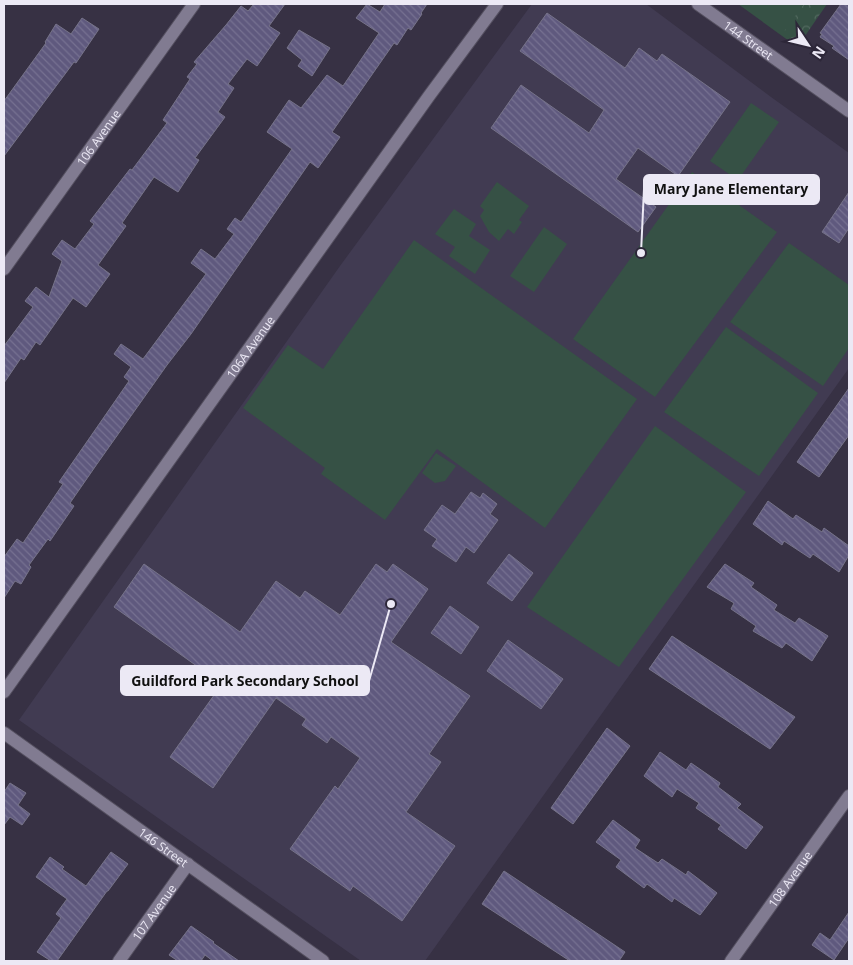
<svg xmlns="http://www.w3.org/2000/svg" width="853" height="965" font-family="'Open Sans',sans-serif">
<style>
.built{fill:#413b52}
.green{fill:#365145}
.forest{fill:url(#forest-crowns)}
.building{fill:url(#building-back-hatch);stroke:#767389}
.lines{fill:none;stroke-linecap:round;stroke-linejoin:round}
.minor-casing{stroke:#544f5f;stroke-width:14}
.secondary-casing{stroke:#544f5f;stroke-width:14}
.minor{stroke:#817b91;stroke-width:12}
.secondary{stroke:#817b91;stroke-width:12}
.labels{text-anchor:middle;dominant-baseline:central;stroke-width:5;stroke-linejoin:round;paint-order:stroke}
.street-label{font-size:12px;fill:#ece9f5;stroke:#2d2739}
.leader{fill:none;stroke:#ece9f5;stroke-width:2}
.callout-dot{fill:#ece9f5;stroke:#2d2739;stroke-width:2}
.callout{fill:#ece9f5;stroke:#ece9f5;stroke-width:2}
.callout-label{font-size:14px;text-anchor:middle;font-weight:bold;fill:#111}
</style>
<defs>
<pattern id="forest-crowns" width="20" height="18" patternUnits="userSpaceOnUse" patternTransform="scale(1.25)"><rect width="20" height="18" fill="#365145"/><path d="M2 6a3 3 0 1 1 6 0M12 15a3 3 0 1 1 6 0" fill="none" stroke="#536a60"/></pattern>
<pattern id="building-back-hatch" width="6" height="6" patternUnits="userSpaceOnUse" patternTransform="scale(1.25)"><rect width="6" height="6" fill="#5f597e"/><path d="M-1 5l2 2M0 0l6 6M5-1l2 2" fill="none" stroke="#767191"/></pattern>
</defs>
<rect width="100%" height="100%" fill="#373144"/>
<polygon class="built" points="532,4 646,4 771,97 849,153 849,368 425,961 361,961 19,720 340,266"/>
<g class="green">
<polygon points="738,4 825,4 796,46"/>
<polygon points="751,103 779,122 738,180 710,161"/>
<polygon points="692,172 777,232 655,397 573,339"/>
<polygon points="497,182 529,206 519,220 522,222 514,234 508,229 499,241 489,232 480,216 484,210 480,206"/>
<polygon points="454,209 476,224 469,236 490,250 475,274 449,256 455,247 435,234"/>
<polygon points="544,227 567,244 534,292 510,276"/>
<polygon points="414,240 637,399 545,528 437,449 385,520 321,474 325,468 243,408 288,345 323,369"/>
<polygon points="789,243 849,285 849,348 823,386 730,322"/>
<polygon points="726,327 818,393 759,476 664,412"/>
<polygon points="655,426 746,492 619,667 527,607"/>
<polygon points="436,453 456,466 445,481 435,483 422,473"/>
</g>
<polygon class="forest" points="804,4 827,4 798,46 782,34"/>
<g class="building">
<polygon points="254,4 285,4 269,26 280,33 257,66 247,59 228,84 234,88 218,112 225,117 195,158 199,160 178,192 154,177 122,223 126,226 98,265 110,274 86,307 73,298 40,345 36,342 24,360 21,358 4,383 4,346 33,307 25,301 36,287 49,297 62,261 52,254 62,240 75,249 94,224 90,221 130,169 132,170 167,123 163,120 190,79 187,77 197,64 194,62 226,25 241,6 248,11"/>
<polygon points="367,4 380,12 385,4 427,4 421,13 422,14 411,30 408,28 397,45 394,43 332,132 340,137 318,168 310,162 191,334 167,365 97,464 70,503 74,506 50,541 48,539 29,565 31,567 21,584 15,581 4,598 4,557 17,539 23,543 63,484 59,482 129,381 124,377 131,367 114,354 121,344 143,359 206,274 191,263 201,249 215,259 234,234 227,229 235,218 241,222 292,149 267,132 289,100 301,108 327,75 343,86 379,33 356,18"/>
<polygon points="841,4 849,4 849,60 832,48 834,46 820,37 822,34 820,33"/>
<polygon points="547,13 625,68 639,48 657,61 662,54 730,102 678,176 638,148 616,179 656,207 638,232 491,128 521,85 589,133 604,110 520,51"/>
<polygon points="82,18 99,29 76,63 74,62 4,156 4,101 46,43 45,42 56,24 71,34"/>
<polygon points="299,30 330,48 312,76 298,66 302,60 287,48"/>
<polygon points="849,192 849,228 839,243 822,232"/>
<polygon points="849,388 849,435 819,477 797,462"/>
<polygon points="471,492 480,498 483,493 497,504 490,514 498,520 474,553 466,547 456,562 432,546 437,539 424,530 442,505 455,514"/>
<polygon points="768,501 793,519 796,515 822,532 824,528 849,546 849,555 839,572 813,554 810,558 784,541 782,545 753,524"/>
<polygon points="509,554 533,573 512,601 487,583"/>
<polygon points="144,564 240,632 276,581 300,598 305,591 340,615 376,564 387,572 393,564 428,589 391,642 470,696 429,754 441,762 406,812 455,846 402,921 353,886 350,891 290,849 335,786 338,789 360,758 331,737 327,743 302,725 306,719 276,698 213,788 170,757 222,684 114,607"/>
<polygon points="725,564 754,583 751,587 777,605 774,610 795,623 799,618 828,636 812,661 786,643 782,648 753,631 756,626 731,609 734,603 707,587"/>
<polygon points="450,606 479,627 461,654 431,633"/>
<polygon points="672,636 795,717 770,749 649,669"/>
<polygon points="508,640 563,679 541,709 487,671"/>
<polygon points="607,728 630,746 573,824 551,808"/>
<polygon points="660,752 686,770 691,763 720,783 718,787 741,804 737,808 763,827 746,849 718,829 721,825 696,808 699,803 677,789 672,797 644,776"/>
<polygon points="10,783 26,793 18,805 30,814 22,825 10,817 4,825 4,792"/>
<polygon points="613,820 640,840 635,848 658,863 662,859 686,875 688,871 717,893 700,915 674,898 672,902 647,884 644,888 616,867 621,860 596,842"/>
<polygon points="111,852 128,864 108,891 107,891 57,961 51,961 37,952 61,918 56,914 67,899 36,877 50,857 64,867 62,869 86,886"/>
<polygon points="504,871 625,952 619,961 570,961 482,904"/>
<polygon points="849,912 849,938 834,960 812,945 820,933 830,940"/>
<polygon points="191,926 214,942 213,943 239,961 213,961 205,955 201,961 178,961 169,955"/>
</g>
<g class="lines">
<g class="minor-casing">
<g id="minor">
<path id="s1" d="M4,269L194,4"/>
<path id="s2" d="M4,692L429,96L497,4"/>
<path id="s3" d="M4,733L323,961"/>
<path id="s4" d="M119,961L188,864"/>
</g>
</g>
<g class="secondary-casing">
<g id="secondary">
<path id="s5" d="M698,4L849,111"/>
<path id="s6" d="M731,961L849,796"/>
</g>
</g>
<use href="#minor" class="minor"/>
<use href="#secondary" class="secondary"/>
</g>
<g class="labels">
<g class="street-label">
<text stroke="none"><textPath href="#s5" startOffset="62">144 Street</textPath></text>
<text stroke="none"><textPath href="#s1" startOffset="162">106 Avenue</textPath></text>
<text stroke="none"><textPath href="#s2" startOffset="424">106A Avenue</textPath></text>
<text stroke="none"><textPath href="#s3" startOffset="196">146 Street</textPath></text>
<text stroke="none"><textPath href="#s6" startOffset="101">108 Avenue</textPath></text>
<text stroke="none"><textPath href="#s4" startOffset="60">107 Avenue</textPath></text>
</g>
</g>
<path class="leader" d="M641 253L644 189M391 604L369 681"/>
<g class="callout-dot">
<circle cx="641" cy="253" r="5"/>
<circle cx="391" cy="604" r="5"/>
</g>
<g class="callout">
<rect x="644" y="175" width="175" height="29" rx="5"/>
<rect x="121" y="666" width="248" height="29" rx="5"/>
</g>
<g class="callout-label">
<text x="731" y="194">Mary Jane Elementary</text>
<text x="245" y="686">Guildford Park Secondary School</text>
</g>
<rect width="853" height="965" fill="none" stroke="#ece9f5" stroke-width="10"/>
<g transform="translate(808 45) rotate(125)" stroke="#2d2739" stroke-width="4" paint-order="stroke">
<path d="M0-4L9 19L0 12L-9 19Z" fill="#ece9f5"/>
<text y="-8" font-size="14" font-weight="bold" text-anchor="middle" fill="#ece9f5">N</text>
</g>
</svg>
